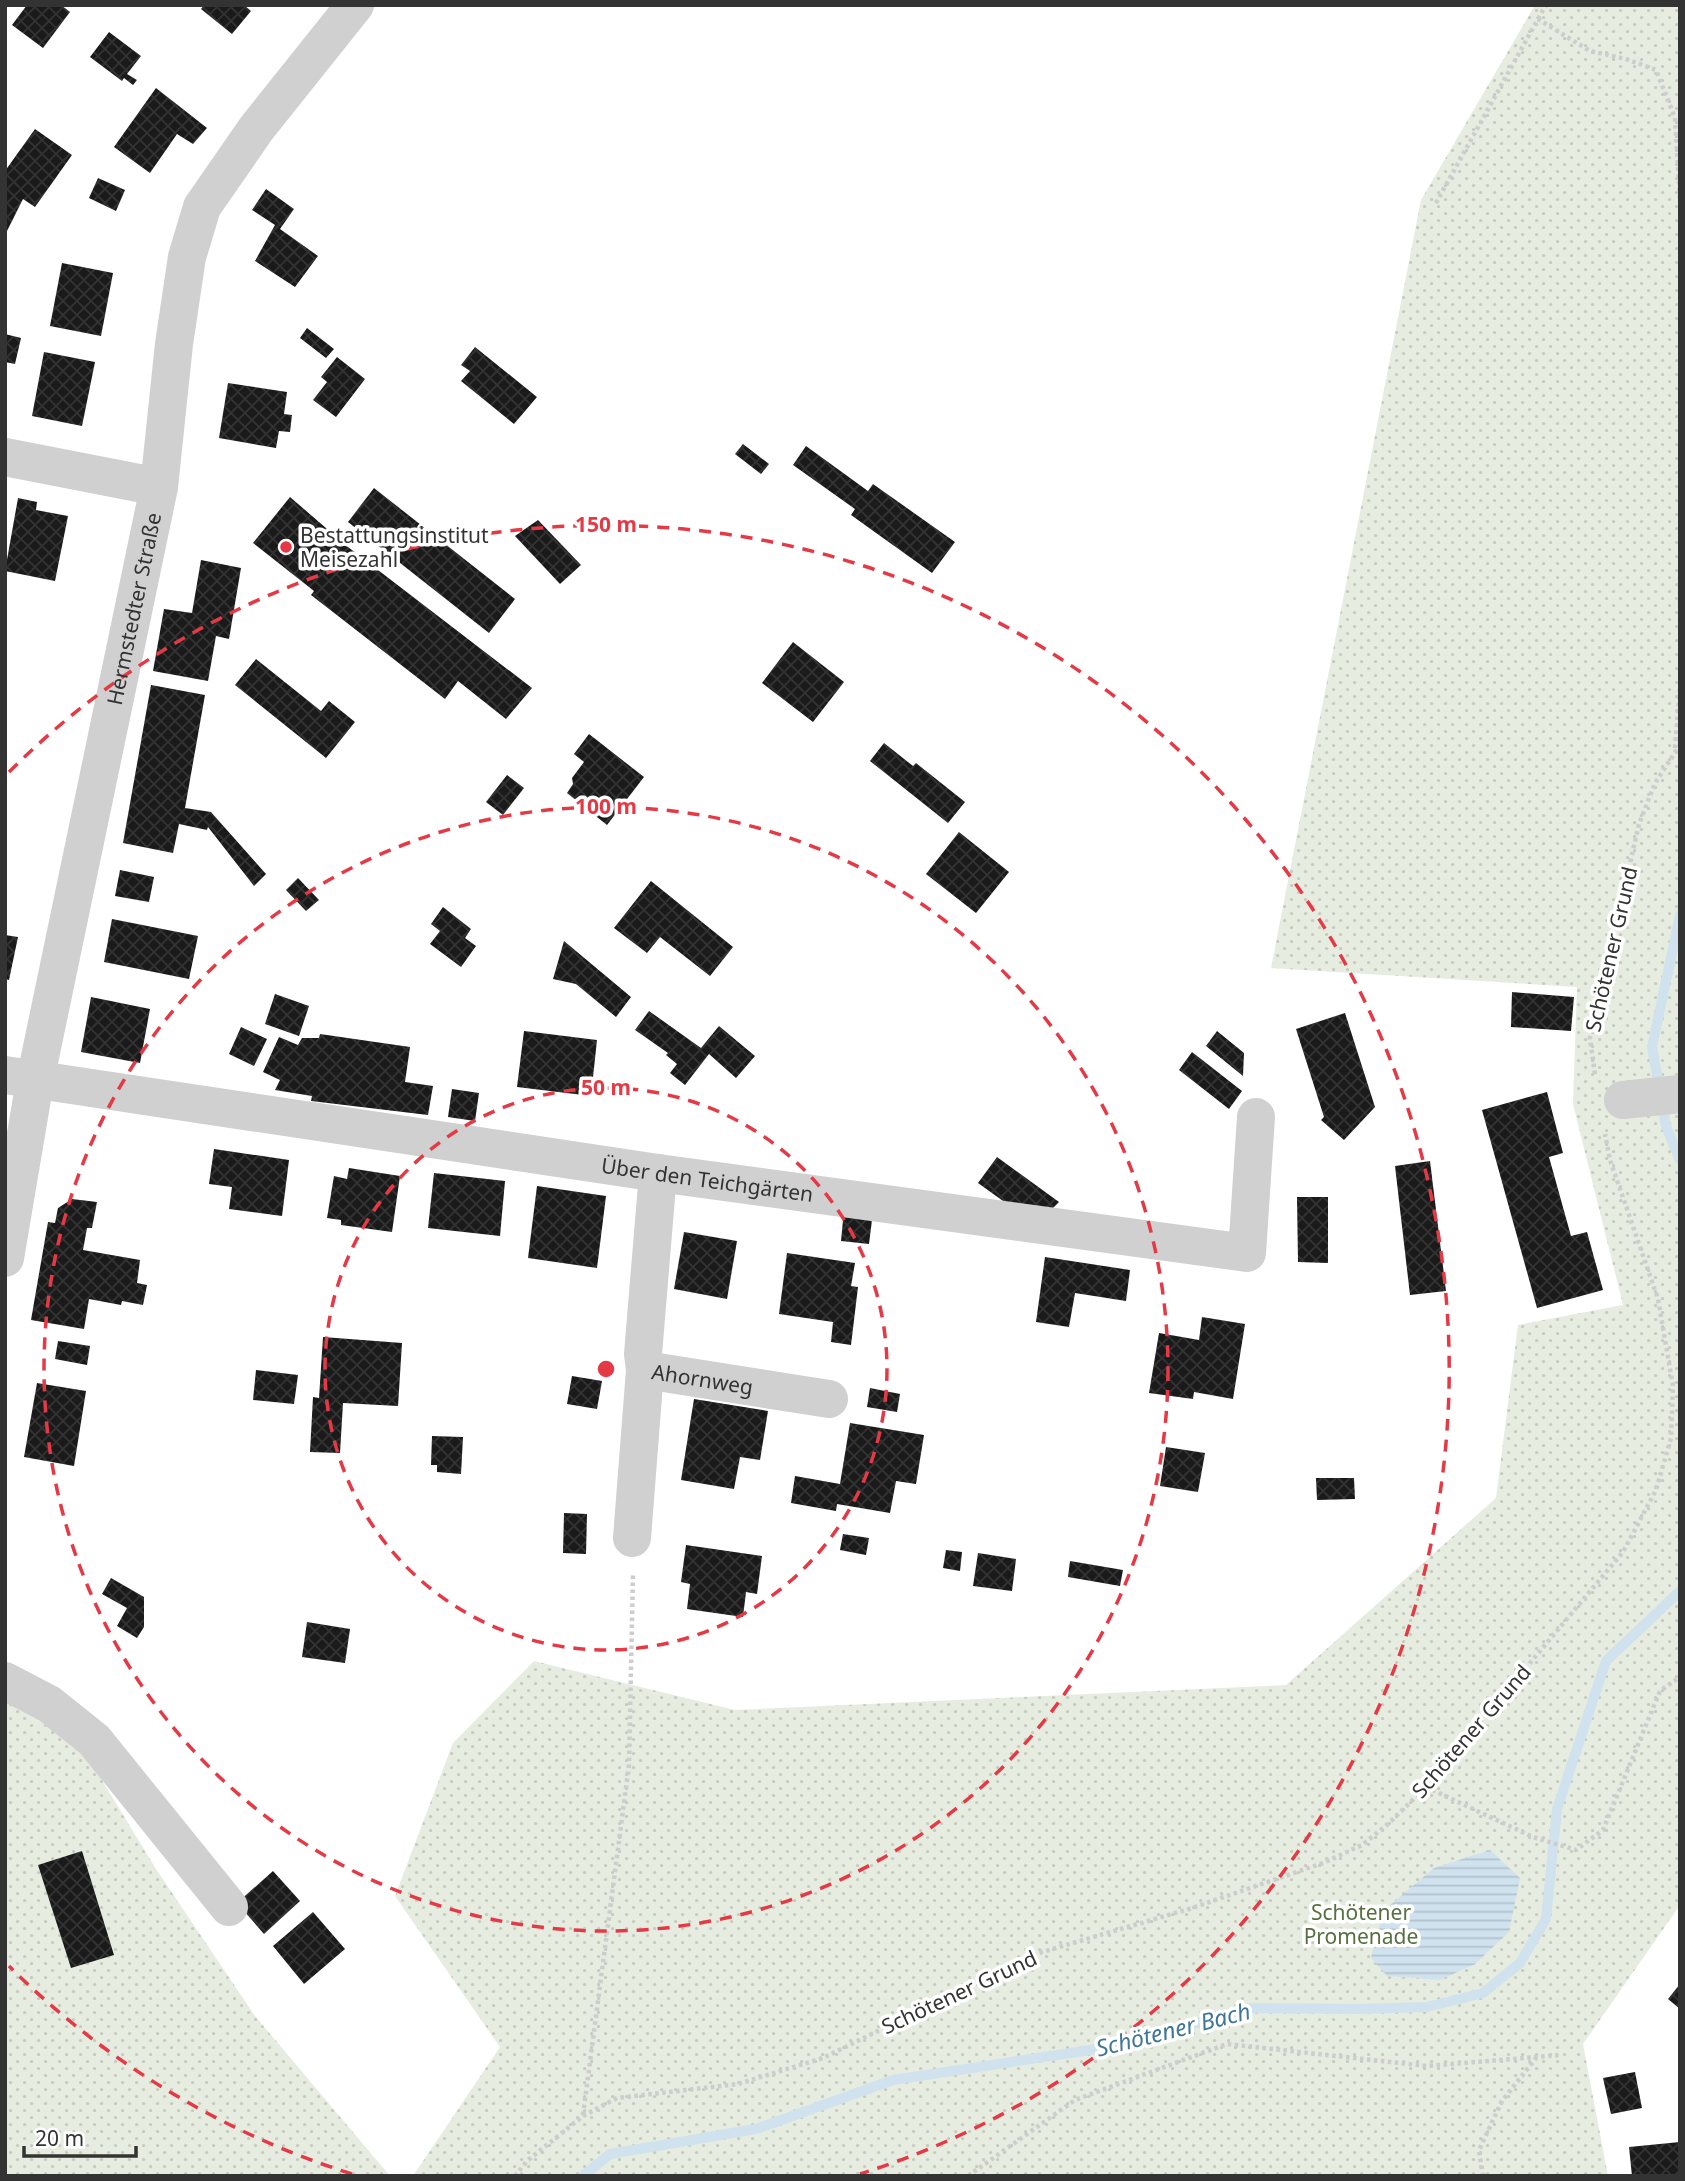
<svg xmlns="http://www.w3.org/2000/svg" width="1685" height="2181" font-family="'Noto Sans',sans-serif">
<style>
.park{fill:url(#park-dots)}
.water{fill:url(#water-rules)}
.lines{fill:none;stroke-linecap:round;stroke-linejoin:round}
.stream{stroke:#cfe2ee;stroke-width:10}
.building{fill:url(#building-cross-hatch)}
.path{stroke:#cdcdcd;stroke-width:4.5;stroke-dasharray:3.5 3.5;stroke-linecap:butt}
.minor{stroke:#d0d0d0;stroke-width:38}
.ring{fill:none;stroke:#e63946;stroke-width:3.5;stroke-dasharray:12 9}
.poi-dot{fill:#e63946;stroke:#fff;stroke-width:2.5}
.labels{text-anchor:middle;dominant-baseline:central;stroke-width:7;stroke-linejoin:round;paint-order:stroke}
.poi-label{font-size:21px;fill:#333;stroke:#fff;text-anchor:start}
.street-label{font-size:21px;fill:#333;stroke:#fff}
.park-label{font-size:21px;fill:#56703f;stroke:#fff}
.water-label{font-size:23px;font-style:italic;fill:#3f7597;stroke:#fff}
.centre{fill:#e63946;stroke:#fff;stroke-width:3.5}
.ring-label{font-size:21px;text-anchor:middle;font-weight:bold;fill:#e63946;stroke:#fff;stroke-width:7;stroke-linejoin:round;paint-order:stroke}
</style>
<defs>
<pattern id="park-dots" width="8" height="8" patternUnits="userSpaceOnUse" patternTransform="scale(1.75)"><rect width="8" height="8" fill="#e6ecdf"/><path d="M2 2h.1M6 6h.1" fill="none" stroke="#c6cbc0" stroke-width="1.8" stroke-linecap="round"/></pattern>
<pattern id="water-rules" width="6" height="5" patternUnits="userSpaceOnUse" patternTransform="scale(1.75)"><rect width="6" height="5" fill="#cfe2ee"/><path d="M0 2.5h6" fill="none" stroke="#b2c2cd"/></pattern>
<pattern id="building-cross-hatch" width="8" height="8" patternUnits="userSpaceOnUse" patternTransform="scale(1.75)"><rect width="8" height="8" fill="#1a1a1a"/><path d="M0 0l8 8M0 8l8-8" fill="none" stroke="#333"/></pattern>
</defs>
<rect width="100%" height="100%" fill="#fff"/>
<g class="park">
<polygon points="1535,5 1680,5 1680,1905 1583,2044 1608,2176 413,2176 500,2047 395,1896 453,1743 534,1661 735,1710 1286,1685 1496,1498 1518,1325 1623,1305 1573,1104 1577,987 1271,968 1421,200"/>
<polygon points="5,1694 89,1759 156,1869 255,2016 390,2176 5,2176"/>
</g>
<polygon class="water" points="1490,1850 1520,1878 1509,1932 1475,1964 1440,1980 1387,1976 1371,1958 1383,1911 1434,1868"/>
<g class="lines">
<g class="stream">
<polyline points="1680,915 1652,1047 1666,1126 1680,1160"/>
<polyline points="583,2176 610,2154 756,2129 893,2080 1123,2045 1247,2008 1359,2009 1427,2007 1483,1993 1520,1963 1546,1919 1557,1809 1606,1661 1680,1591"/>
</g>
</g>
<g class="building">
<polygon points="27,5 61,5 70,12 43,48 12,25"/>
<polygon points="204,5 244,5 251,11 232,34 201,9"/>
<polygon points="109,32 141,56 127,74 137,80 133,85 124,78 122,81 90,57"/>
<polygon points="156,88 207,128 193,144 177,134 150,173 114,147"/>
<polygon points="35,129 72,155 35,207 23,199 5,235 5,171"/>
<polygon points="98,178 125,190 116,211 89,198"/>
<polygon points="266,189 294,209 280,229 318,256 295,287 255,261 275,225 252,210"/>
<polygon points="62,263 113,273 101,336 50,326"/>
<polygon points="307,328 334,349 326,358 300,338"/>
<polygon points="5,334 21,338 15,364 5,362"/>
<polygon points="475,347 537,397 514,424 461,381 470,371 461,365"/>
<polygon points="44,352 95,362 82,426 32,416"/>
<polygon points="337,357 365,379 336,417 313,400 327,382 321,377"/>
<polygon points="228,383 287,392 284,414 292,415 290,432 279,431 276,448 219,438"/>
<polygon points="743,444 769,464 761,474 735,454"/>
<polygon points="806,446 868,491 873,484 955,542 932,573 851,515 855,509 793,465"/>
<polygon points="374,488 515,599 489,633 348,522"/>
<polygon points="290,497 348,547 532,688 506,719 458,681 445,699 311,595 314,591 253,543"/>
<polygon points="18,498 37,502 36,510 68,516 55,581 5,571"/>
<polygon points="538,520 581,565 560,584 515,536"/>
<polygon points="201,560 241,568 229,639 216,636 208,681 153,671 164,609 192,613"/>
<polygon points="793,642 844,682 813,722 762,683"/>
<polygon points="256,659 321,711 329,701 355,722 326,758 235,685"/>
<polygon points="151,685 205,695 185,808 211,812 266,874 254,886 208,827 207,830 179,824 173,853 123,843"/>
<polygon points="589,734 644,777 607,825 567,793 573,784 572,778 584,762 574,754"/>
<polygon points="884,743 913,766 916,763 965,802 948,823 870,761"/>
<polygon points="507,775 524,788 503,815 486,802"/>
<polygon points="959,832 1009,872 976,913 926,874"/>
<polygon points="120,870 154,877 149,902 115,896"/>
<polygon points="298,878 319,900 306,911 286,890"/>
<polygon points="651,881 733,947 710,976 660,937 647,953 614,928"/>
<polygon points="443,907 471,929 465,938 476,946 461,967 430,944 440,931 431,924"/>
<polygon points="112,919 198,936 189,979 104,962"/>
<polygon points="5,935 18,937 9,980 5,979"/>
<polygon points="564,941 631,997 616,1017 576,984 553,979"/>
<polygon points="1512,992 1574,997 1571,1031 1511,1027"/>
<polygon points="275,994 309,1006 299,1036 265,1024"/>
<polygon points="91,997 150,1009 140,1063 81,1052"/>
<polygon points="649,1011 701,1048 719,1026 755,1056 736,1078 709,1054 685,1085 670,1073 677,1064 666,1055 668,1053 635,1030"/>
<polygon points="1345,1013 1375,1107 1344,1140 1321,1120 1324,1117 1296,1029"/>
<polygon points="241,1027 267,1039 254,1066 229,1054"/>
<polygon points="524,1031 597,1040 591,1096 517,1087"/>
<polygon points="1217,1031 1244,1053 1243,1076 1206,1046"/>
<polygon points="320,1034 410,1047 405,1082 433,1086 428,1115 311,1101 312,1096 275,1090 280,1080 263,1072 279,1037 298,1045 302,1038 319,1038"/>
<polygon points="1192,1052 1242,1091 1229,1109 1179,1070"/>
<polygon points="452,1089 479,1093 475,1121 448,1117"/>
<polygon points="1547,1092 1563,1153 1549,1157 1571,1236 1587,1232 1603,1290 1537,1308 1482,1110"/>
<polygon points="214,1149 289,1160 282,1216 229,1209 232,1187 209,1184"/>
<polygon points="997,1157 1059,1202 1047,1214 1010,1206 978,1183"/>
<polygon points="1430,1161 1446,1291 1410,1295 1395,1166"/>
<polygon points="349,1168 400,1176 392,1232 341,1225 341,1220 327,1218 334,1176 347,1179"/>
<polygon points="434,1173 505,1181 500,1236 428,1228"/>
<polygon points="537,1186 606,1196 597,1268 528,1258"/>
<polygon points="1297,1197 1328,1197 1328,1263 1298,1262"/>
<polygon points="72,1199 97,1202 92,1228 87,1228 83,1250 140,1260 137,1283 147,1285 143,1305 122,1301 121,1305 89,1299 84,1329 31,1320 48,1222 55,1223 58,1208"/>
<polygon points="844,1210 873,1212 869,1244 841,1241"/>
<polygon points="684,1232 737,1241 727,1299 674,1289"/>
<polygon points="787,1253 855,1263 851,1286 858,1287 851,1345 831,1342 833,1322 779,1314"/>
<polygon points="1045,1257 1130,1270 1126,1301 1075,1293 1069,1327 1036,1322"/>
<polygon points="1202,1317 1245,1324 1233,1399 1194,1392 1193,1399 1149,1393 1159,1333 1199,1340"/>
<polygon points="323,1337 402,1343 398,1406 343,1403 340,1453 310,1452 313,1397 319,1398"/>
<polygon points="58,1341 90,1346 87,1365 55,1359"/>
<polygon points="256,1370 298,1375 294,1404 253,1400"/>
<polygon points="572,1376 602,1381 597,1409 567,1404"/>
<polygon points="37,1383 86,1391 74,1466 24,1457"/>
<polygon points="870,1388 900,1394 897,1412 867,1407"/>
<polygon points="694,1399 768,1411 760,1460 740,1457 734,1489 681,1480"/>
<polygon points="850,1423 924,1435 916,1484 896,1481 890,1513 837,1504 836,1511 791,1503 795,1476 840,1484"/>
<polygon points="432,1436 463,1437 461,1474 437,1472 437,1465 431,1465"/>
<polygon points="1166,1447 1205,1453 1198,1492 1160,1486"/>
<polygon points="1316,1478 1354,1478 1355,1499 1317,1500"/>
<polygon points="564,1513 587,1514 586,1554 563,1553"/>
<polygon points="843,1534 869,1538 866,1555 840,1550"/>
<polygon points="686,1545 762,1556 757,1594 746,1592 743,1617 687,1609 690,1584 681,1582"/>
<polygon points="946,1550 962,1552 960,1571 943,1568"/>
<polygon points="978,1553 1016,1559 1012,1591 973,1586"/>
<polygon points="1070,1561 1123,1570 1120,1586 1068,1577"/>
<polygon points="111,1578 144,1597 144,1627 137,1638 117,1626 127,1608 102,1594"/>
<polygon points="307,1622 350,1629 345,1663 302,1657"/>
<polygon points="82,1851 114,1955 71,1968 38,1865"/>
<polygon points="273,1871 300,1901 264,1934 237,1903"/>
<polygon points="313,1912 345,1949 304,1984 273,1946"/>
<polygon points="1680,1984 1680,2009 1668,1999"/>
<polygon points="1635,2072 1642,2108 1611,2114 1603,2078"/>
<polygon points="1680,2142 1680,2176 1632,2176 1629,2147"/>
</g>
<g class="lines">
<g class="path">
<polyline points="1538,19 1546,5"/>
<polyline points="1436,203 1538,19 1590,51 1626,59 1656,70 1675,118 1680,202"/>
<polyline points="1680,577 1680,630"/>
<polyline points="1675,748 1680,687"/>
<polyline points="1595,1074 1590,1038 1639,824 1655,783 1680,745"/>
<polyline points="1426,1787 1533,1837 1576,1850 1603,1830 1660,1691 1680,1677"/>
<polyline points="583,2115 629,1765 633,1574"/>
<polyline points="515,2176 527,2161 583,2116 617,2098 738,2084 823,2058 1032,1955 1189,1909 1323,1863 1362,1845 1389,1823 1426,1787 1623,1552 1656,1490 1671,1438 1673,1386 1658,1299 1610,1160 1605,1134"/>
<polyline points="968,2176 1075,2100 1227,2044 1427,2066 1561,2055"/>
<polyline points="1483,2176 1479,2150 1502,2101 1536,2058"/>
</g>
<g class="minor">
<polyline points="5,457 159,487"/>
<path id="s1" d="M5,1075L658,1173L1247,1253L1256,1117"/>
<polyline points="1623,1100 1680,1094"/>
<path id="s2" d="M658,1173L643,1354L645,1370L829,1399"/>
<path id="s3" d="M5,1258L35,1081L159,487L174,344L187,257L202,207L256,129L355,5"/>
<polyline points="632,1538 645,1370"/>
<polyline points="5,1681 49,1704 94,1740 229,1907"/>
</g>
</g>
<g class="ring">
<circle cx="606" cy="1369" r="281"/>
<circle cx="606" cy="1369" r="562"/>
<path d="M352 2174A844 844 0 0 1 9 1966M9 772A844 844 0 1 1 860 2174"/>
</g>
<circle class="poi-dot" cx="286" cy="547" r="7"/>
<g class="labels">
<g class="poi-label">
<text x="300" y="535">Bestattungsinstitut<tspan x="300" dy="24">Meisezahl</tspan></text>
</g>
<g class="street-label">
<text stroke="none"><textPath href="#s3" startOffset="662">Hermstedter Straße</textPath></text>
<text transform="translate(1611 949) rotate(-77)">Schötener Grund</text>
<text stroke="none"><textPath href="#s1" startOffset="710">Über den Teichgärten</textPath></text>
<text stroke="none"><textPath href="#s2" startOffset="256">Ahornweg</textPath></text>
<text transform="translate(1471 1731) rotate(-49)">Schötener Grund</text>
<text transform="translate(959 1992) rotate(-25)">Schötener Grund</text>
</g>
<g class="park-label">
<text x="1361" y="1912">Schötener<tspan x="1361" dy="24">Promenade</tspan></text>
</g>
<g class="water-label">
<text transform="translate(1173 2029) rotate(-14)">Schötener Bach</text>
</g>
</g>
<circle cx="606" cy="1369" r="10" class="centre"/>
<g class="ring-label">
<text x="606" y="532">150 m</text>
<text x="606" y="814">100 m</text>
<text x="606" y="1095">50 m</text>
</g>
<rect width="1685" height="2181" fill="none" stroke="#333333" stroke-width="14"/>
<path d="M24 2146v10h112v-10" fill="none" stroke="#333333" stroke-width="3.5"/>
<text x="35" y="2146" font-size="21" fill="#333333" stroke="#ffffff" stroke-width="5" paint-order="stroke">20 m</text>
</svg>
